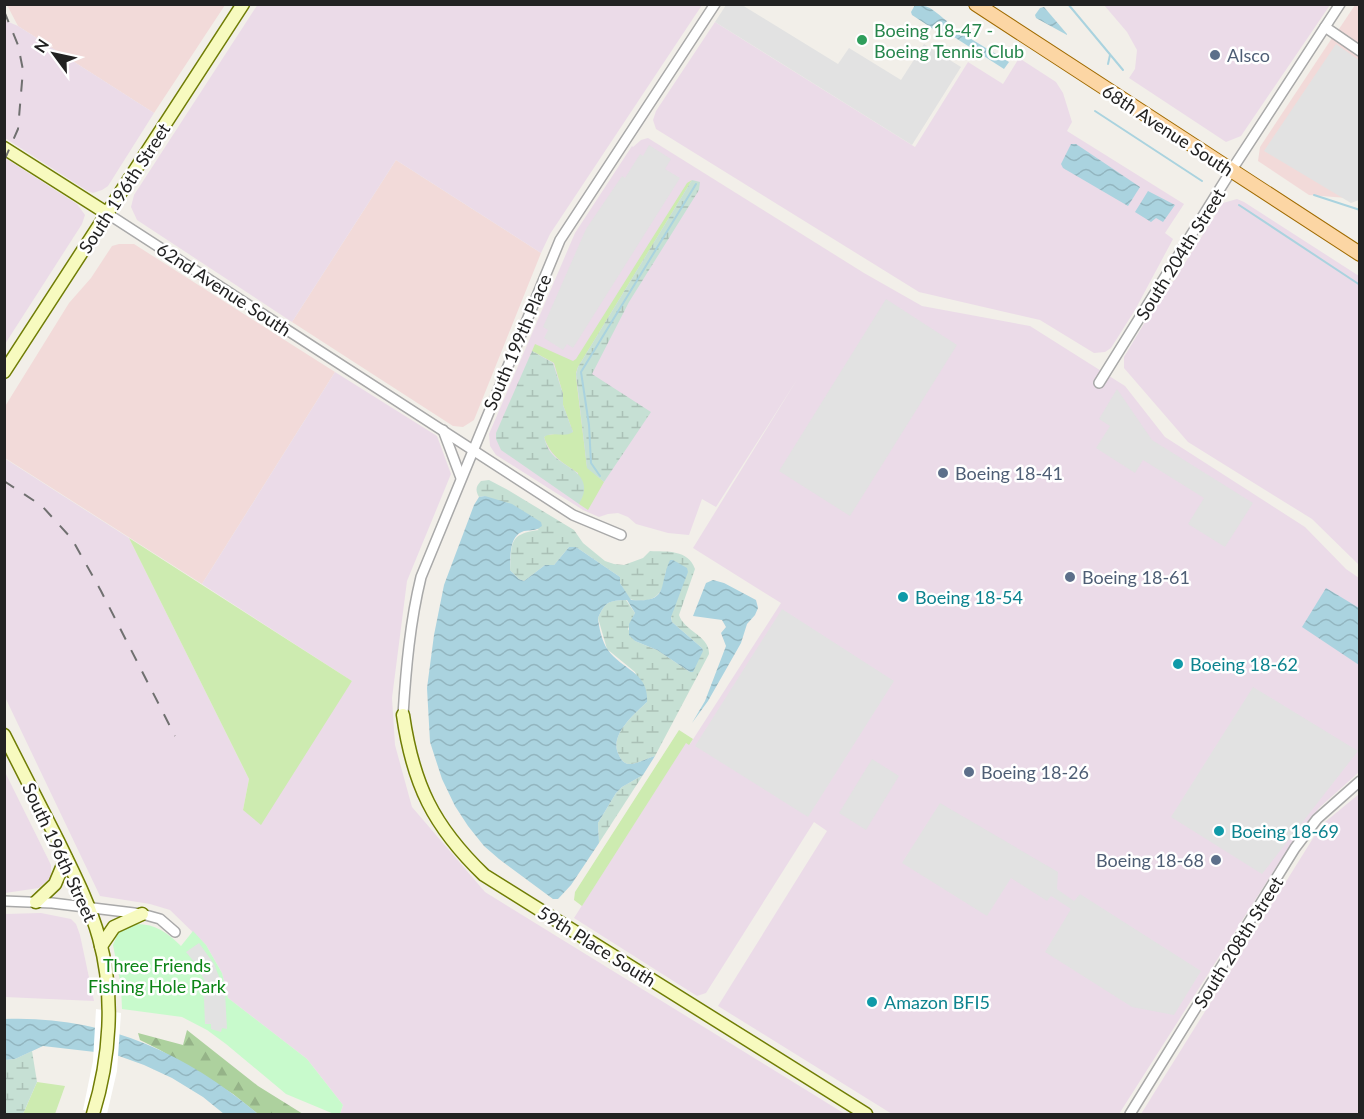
<svg xmlns="http://www.w3.org/2000/svg" width="1364" height="1119" font-family="Lato,sans-serif">
<style>
.commercial{fill:#f2dad9}
.industrial{fill:#ebdbe8}
.grass{fill:#cdebb0}
.forest{fill:url(#forest-firs)}
.wetland{fill:url(#wetland-marsh)}
.park{fill:#c8facc}
.parking{fill:#e2e2e2}
.water{fill:url(#water-waves)}
.pier{fill:#fff}
.lines{fill:none;stroke-linecap:round;stroke-linejoin:round}
.stream{stroke:#aad3df;stroke-width:2}
.street-casing{stroke:#a9a9a9;stroke-width:12}
.secondary-casing{stroke:#707d05;stroke-width:15}
.primary-casing{stroke:#a06b00;stroke-width:16}
.street{stroke:#fff;stroke-width:9}
.secondary{stroke:#f7fabf;stroke-width:12}
.primary{stroke:#fcd6a4;stroke-width:14}
.rail{stroke:#707070;stroke-width:2;stroke-dasharray:12 12;stroke-linecap:butt}
.leisure-dot{fill:#2e9e5b;stroke:#fff;stroke-width:2}
.service-dot{fill:#5c6f8a;stroke:#fff;stroke-width:2}
.culture-dot{fill:#0f9aa8;stroke:#fff;stroke-width:2}
.labels{text-anchor:middle;dominant-baseline:central;stroke-width:5;stroke-linejoin:round;paint-order:stroke}
.leisure-label{font-size:18px;fill:#27864d;stroke:#fff;text-anchor:start}
.service-label{font-size:18px;fill:#4e5e75;stroke:#fff;text-anchor:start}
.street-label{font-size:18px;fill:#222;stroke:#fff}
.culture-label{font-size:18px;fill:#0d838f;stroke:#fff;text-anchor:start}
.park-label{font-size:18px;fill:#0c8416;stroke:#fff}
</style>
<defs>
<pattern id="forest-firs" width="22" height="20" patternUnits="userSpaceOnUse" patternTransform="scale(1.5)"><rect width="22" height="20" fill="#add19e"/><path d="M5 1l3.5 6h-7zM16 11l3.5 6h-7z" fill="#95b388"/></pattern>
<pattern id="wetland-marsh" width="20" height="14" patternUnits="userSpaceOnUse" patternTransform="scale(1.5)"><rect width="20" height="14" fill="#c6e0d4"/><path d="M1 5h8M5 5V1M11 12h8M15 12V8" fill="none" stroke="#aac0b6"/></pattern>
<pattern id="water-waves" width="16" height="10" patternUnits="userSpaceOnUse" patternTransform="scale(1.5)"><rect width="16" height="10" fill="#aad3df"/><path d="M0 5q4-4 8 0t8 0" fill="none" stroke="#92b5bf"/></pattern>
</defs>
<rect width="100%" height="100%" fill="#f2efe9"/>
<g class="commercial">
<polygon points="7,5 225,5 154,113 18,26"/>
<polygon points="1355,5 1359,5 1359,47 1337,32"/>
<polygon points="1332,38 1359,56 1359,199 1309,195 1258,161 1260,147"/>
<polygon points="396,160 541,253 476,415 474,420 463,427 453,426 292,322"/>
<polygon points="119,244 134,244 335,372 202,584 5,458 4,408 69,303 91,278 112,246"/>
</g>
<g class="industrial">
<polygon points="258,4 702,4 702,5 550,234 541,253 396,160 292,322 137,220 131,207 134,195"/>
<polygon points="1104,5 1330,5 1241,136 1226,142 1129,78 1135,69 1137,50 1127,32"/>
<polygon points="4,20 18,26 154,113 108,186 102,190 93,193 86,190 5,138"/>
<polygon points="715,22 915,147 968,62 1003,84 1019,58 1056,82 1063,93 1072,122 1067,131 1184,204 1165,233 1173,239 1135,310 1111,348 1105,352 1094,353 1040,320 919,292 656,129 653,120 656,111"/>
<polygon points="648,138 864,273 922,306 1030,326 1125,386 1165,437 1305,527 1346,569 1359,578 1359,772 1319,808 1280,861 1119,1114 892,1114 718,1006 827,831 814,822 706,993 697,996 574,918 686,742 690,744 781,603 693,548 798,378 716,507 702,499 689,535 668,533 636,524 628,517 618,513 608,514 599,517 583,510 496,455 490,446 489,434 575,233 632,146 633,147 641,140"/>
<polygon points="5,158 77,204 85,215 82,224 5,344"/>
<polygon points="1237,199 1244,202 1359,276 1359,565 1312,519 1188,442 1124,368 1124,357 1148,317 1174,280 1223,203"/>
<polygon points="335,372 437,436 451,474 407,581 392,698 395,745 412,807 485,892 845,1114 340,1114 343,1105 307,1059 228,998 222,973 206,945 170,910 150,904 100,896 5,697 4,458 129,538 249,779 243,810 352,681 202,584"/>
<polygon points="4,770 51,865 51,877 39,888 5,893"/>
<polygon points="1359,794 1359,1114 1141,1114 1315,835 1325,822"/>
<polygon points="41,913 71,919 76,924 80,935 94,1001 5,997 5,914"/>
</g>
<g class="grass">
<path d="M692,180L578,367L576,373L577,385L587,467L604,482L588,510L579,504L578,473C563,463 550,456 544,437L546,435L573,432L563,405V394L554,363L532,351L535,344L573,361L576,359L687,183Z"/>
<polygon points="129,538 352,681 261,825 243,810 249,779"/>
<polygon points="679,730 693,739 689,745 686,743 582,906 574,900 575,892"/>
<polygon points="37,1082 65,1086 55,1114 23,1114"/>
</g>
<polygon class="forest" points="187,1030 258,1086 303,1114 258,1114 233,1094 160,1050 140,1040 138,1033 183,1045"/>
<g class="wetland">
<polygon points="692,180 700,182 699,190 629,302 592,374 651,412 604,482 587,468 576,374 578,367"/>
<path d="M532,351L553,363L563,394V405L573,432C565,438 553,431 544,437C546,444 548,450 553,455C563,466 586,472 584,490C584,495 581,500 579,504L501,450L496,439V433Z"/>
<path d="M489,480L508,490L574,530L583,543L605,561L614,564L624,565L643,558L650,551C667,552 688,549 695,569L679,615C684,631 710,636 709,654L655,756C648,758 635,765 628,764C623,763 620,758 618,753C610,735 634,714 647,702L635,672L607,649L598,618C606,601 608,601 626,600L635,613L628,629L635,641L657,650L690,672L702,648L672,622L665,570C666,595 652,605 629,599L620,583V577L576,547H569L554,565H545L524,581L519,579L510,570C512,543 508,534 539,530L485,496L479,497C475,490 476,486 481,481Z"/>
<polygon points="643,775 599,843 598,823 616,793 622,787"/>
<polygon points="32,1051 37,1082 23,1114 5,1114 4,1060 15,1059"/>
</g>
<path class="park" d="M134,924C154,923 167,932 181,946L193,931L206,945L222,973L228,998L307,1059L343,1105L340,1114H334L286,1094L226,1044L207,1030L182,1017L122,1009L121,986L113,945L118,933L125,927Z"/>
<g class="parking">
<polygon points="726,5 742,5 838,64 849,48 901,80 924,44 961,67 912,145 715,22"/>
<polygon points="1336,44 1359,60 1359,200 1351,203 1264,151"/>
<polygon points="649,145 671,159 665,169 680,178 573,348 567,344 563,350 544,338 548,330 543,327 586,229 622,176 625,178 640,154 643,156"/>
<polygon points="886,299 957,345 850,516 779,471"/>
<polygon points="1117,389 1152,440 1253,503 1225,547 1188,524 1204,498 1143,460 1135,473 1096,448 1110,426 1099,419"/>
<polygon points="782,609 894,681 808,817 695,746"/>
<polygon points="1253,687 1358,751 1262,874 1171,817"/>
<polygon points="872,759 899,776 866,830 839,813"/>
<polygon points="940,803 1058,872 1057,889 1074,901 1080,894 1201,971 1174,1015 1132,1007 1045,952 1071,909 1051,896 1047,901 1011,878 987,916 902,863"/>
<polygon points="199,943 214,964 225,992 227,1029 222,1028 221,1032 211,1029 211,1024 205,1024 204,999 201,987 205,986 206,983 195,963 186,952"/>
</g>
<g class="water">
<path d="M915,5C930,4 936,13 947,21L944,25L949,28L946,35L941,34L912,15L911,12Z"/>
<polygon points="1044,7 1067,34 1067,35 1036,18 1035,15 1040,8"/>
<polygon points="958,31 1009,62 1004,69 954,37"/>
<polygon points="1071,144 1076,144 1140,187 1128,206 1063,168 1061,164"/>
<polygon points="1148,191 1175,205 1163,222 1156,218 1151,222 1135,212"/>
<path d="M485,496L512,504L541,522L542,526C536,531 531,530 524,531C508,536 511,558 510,570L519,579L524,581L545,565H554L569,547H576L620,577V583L631,600C670,603 658,586 670,560H673L687,568L688,572L671,617L672,622L702,648L703,651L693,672H690L657,650L635,641L629,635V624L635,613L627,600C608,601 606,601 598,618C599,628 602,642 608,650C622,670 649,672 647,702C634,714 610,735 618,753C620,758 623,763 628,764C635,765 648,758 655,756L643,775L622,787L616,793L598,823L599,843L571,885L558,899H553L499,859L484,846L468,826L455,806L442,779L430,742L427,688L434,635L444,585L474,505L479,497Z"/>
<polygon points="713,580 724,583 756,600 758,608 755,615 747,624 741,643 708,701 692,723 705,701 726,646 721,633 726,627 722,620 693,616 706,583"/>
<polygon points="1326,588 1359,608 1359,665 1302,627"/>
<path d="M4,1019C102,1015 185,1052 258,1114H224L203,1097L172,1078L144,1065L119,1056L95,1052L43,1046L15,1059L5,1060Z"/>
</g>
<polygon class="pier" points="96,1009 121,1013 117,1071 107,1114 83,1110 93,1061"/>
<g class="lines">
<g class="stream">
<polyline points="1068,4 1123,70"/>
<polyline points="1108,64 1110,55"/>
<polyline points="1095,111 1202,181"/>
<polyline points="1314,195 1360,210"/>
<polyline points="1239,205 1360,285"/>
<polyline points="600,476 591,463 589,425 581,372 696,184"/>
</g>
<g class="street-casing">
<g id="street">
<polyline points="1325,27 1360,51"/>
<polyline points="108,214 573,515 621,535"/>
<polyline points="1099,383 1231,171 1340,4"/>
<polyline points="443,430 461,478"/>
<path d="M403,715C406,668 410,622 421,577L560,240L715,4"/>
<polyline points="4,901 52,903 142,914 160,919 175,932"/>
<polyline points="1130,1114 1295,848 1317,819 1360,781"/>
</g>
</g>
<g class="secondary-casing">
<g id="secondary">
<polyline points="4,148 108,214"/>
<polyline points="4,372 243,4"/>
<path d="M403,715C413,784 433,826 484,875L866,1114"/>
<path d="M4,735C22,770 40,806 58,841C73,872 90,905 99,938C115,995 110,1059 93,1114"/>
<polyline points="36,902 55,884 66,858"/>
<polyline points="101,946 114,927 142,914"/>
</g>
</g>
<g class="primary-casing">
<polyline id="primary" points="976,4 1360,254"/>
</g>
<use href="#street" class="street"/>
<use href="#secondary" class="secondary"/>
<use href="#primary" class="primary"/>
<g class="rail">
<polyline points="4,11 18,45 23,70 18,129 4,161"/>
<polyline points="4,481 42,506 72,539 101,591 175,736"/>
</g>
</g>
<circle class="leisure-dot" cx="862" cy="40" r="6"/>
<g class="service-dot">
<circle cx="1215" cy="55" r="6"/>
<circle cx="943" cy="473" r="6"/>
<circle cx="1070" cy="577" r="6"/>
<circle cx="969" cy="772" r="6"/>
<circle cx="1216" cy="860" r="6"/>
</g>
<g class="culture-dot">
<circle cx="903" cy="597" r="6"/>
<circle cx="1178" cy="664" r="6"/>
<circle cx="1219" cy="831" r="6"/>
<circle cx="872" cy="1002" r="6"/>
</g>
<g class="labels">
<g class="leisure-label">
<text x="874" y="30">Boeing 18-47 -<tspan x="874" dy="21">Boeing Tennis Club</tspan></text>
</g>
<g class="service-label">
<text x="1227" y="55">Alsco</text>
<text x="955" y="473">Boeing 18-41</text>
<text x="1082" y="577">Boeing 18-61</text>
<text x="981" y="772">Boeing 18-26</text>
<text x="1204" y="860" text-anchor="end">Boeing 18-68</text>
</g>
<g class="street-label">
<text transform="translate(1168 130) rotate(33)">68th Avenue South</text>
<text transform="translate(124 188) rotate(-57)">South 196th Street</text>
<text transform="translate(1180 254) rotate(-58)">South 204th Street</text>
<text transform="translate(224 289) rotate(33)">62nd Avenue South</text>
<text transform="translate(517 342) rotate(-67)">South 199th Place</text>
<text transform="translate(60 852) rotate(65)">South 196th Street</text>
<text transform="translate(1238 942) rotate(-58)">South 208th Street</text>
<text transform="translate(597 946) rotate(32)">59th Place South</text>
</g>
<g class="culture-label">
<text x="915" y="597">Boeing 18-54</text>
<text x="1190" y="664">Boeing 18-62</text>
<text x="1231" y="831">Boeing 18-69</text>
<text x="884" y="1002">Amazon BFI5</text>
</g>
<g class="park-label">
<text x="157" y="965">Three Friends<tspan x="157" dy="21">Fishing Hole Park</tspan></text>
</g>
</g>
<rect width="1364" height="1119" fill="none" stroke="#222222" stroke-width="12"/>
<g transform="translate(54 54) rotate(303)" stroke="#ffffff" stroke-width="4.5" paint-order="stroke">
<path d="M0-4.5L10 22L0 15L-10 22Z" fill="#222222"/>
<text y="-9" font-size="16" font-weight="bold" text-anchor="middle" fill="#222222">N</text>
</g>
</svg>
